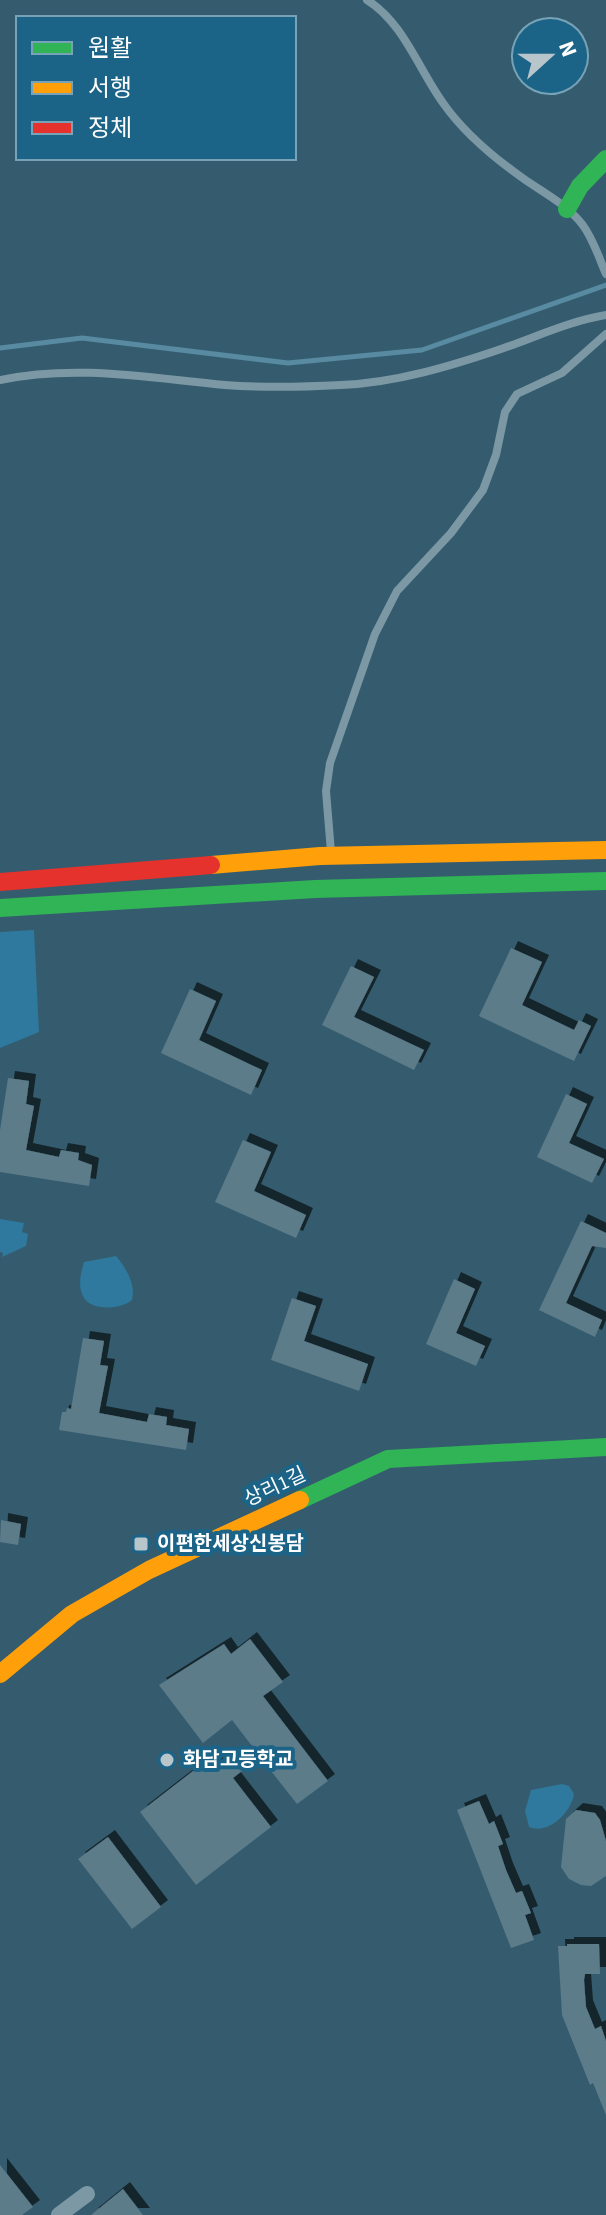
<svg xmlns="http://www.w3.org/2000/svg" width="606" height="2215" font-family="'Source Sans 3','Noto Sans KR',sans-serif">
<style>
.green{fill:#2e799d}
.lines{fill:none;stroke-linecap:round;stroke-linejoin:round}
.stream{stroke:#588aa1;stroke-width:5}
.building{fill:#5d7b89;filter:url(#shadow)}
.lane{stroke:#7b98a4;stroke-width:8}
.street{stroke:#7b98a4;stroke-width:16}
.fast{stroke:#30b455;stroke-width:18}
.slow{stroke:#ff9f0a;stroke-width:18}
.jam{stroke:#e5322d;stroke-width:18}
.poi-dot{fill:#b8c6cc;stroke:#1c6487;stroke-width:3}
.labels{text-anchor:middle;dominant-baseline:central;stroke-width:8;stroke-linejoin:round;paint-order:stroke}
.street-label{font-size:20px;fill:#fff;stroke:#1c6487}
.poi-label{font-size:20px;font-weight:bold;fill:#fff;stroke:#1c6487;text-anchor:start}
</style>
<defs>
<filter id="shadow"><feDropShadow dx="7" dy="-7" stdDeviation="0" flood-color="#0009"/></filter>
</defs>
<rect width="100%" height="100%" fill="#345c6e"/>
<g class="green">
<polygon points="34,930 39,1032 0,1048 0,932"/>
<polygon points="0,1219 24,1223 22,1232 28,1234 26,1246 2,1257 3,1253 0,1252"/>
<path d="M116,1256C126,1268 136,1284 132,1300C120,1310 88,1312 82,1294C78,1284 81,1272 84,1262Z"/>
<path d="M562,1784L569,1786L574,1794C571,1813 548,1835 529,1827L525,1811L531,1790Z"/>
</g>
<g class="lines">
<polyline class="stream" points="0,348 82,338 288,363 422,350 606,285"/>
</g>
<g class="building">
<polygon points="511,948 542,962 522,1005 574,1030 579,1020 591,1026 574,1061 479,1016"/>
<polygon points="351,966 374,977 354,1017 424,1050 414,1070 322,1025"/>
<polygon points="190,989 216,1001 199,1040 262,1070 251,1095 161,1053"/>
<polygon points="8,1078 29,1081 26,1104 34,1106 26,1150 59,1157 61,1150 79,1153 78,1160 92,1165 89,1186 0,1172 0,1130"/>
<polygon points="566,1094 587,1104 569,1143 604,1159 592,1183 537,1157"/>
<polygon points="243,1140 271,1152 254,1191 306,1215 296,1238 215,1202"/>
<polygon points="581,1221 606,1233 606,1248 592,1246 566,1303 602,1320 595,1337 539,1310"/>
<polygon points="454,1279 475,1289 456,1333 485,1346 476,1366 426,1344"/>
<polygon points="292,1298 316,1306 304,1341 368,1364 359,1391 271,1360"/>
<polygon points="83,1338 104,1341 100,1365 108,1366 99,1413 147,1422 149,1414 167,1417 166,1425 189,1429 186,1450 59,1430 62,1412 66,1412 67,1408 71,1409"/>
<polygon points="1,1520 21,1524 18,1545 0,1542"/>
<polygon points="250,1639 283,1682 263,1696 328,1781 297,1804 260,1757 233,1778 271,1827 196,1885 140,1812 215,1754 225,1767 252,1746 232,1720 203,1743 159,1685 224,1644 231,1654"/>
<polygon points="479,1801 489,1824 494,1821 503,1844 498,1846 506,1870 516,1893 522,1891 531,1913 525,1915 534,1940 511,1948 457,1810"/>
<polygon points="576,1810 595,1813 600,1820 606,1841 606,1876 591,1886 581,1885 569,1879 561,1867 566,1819"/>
<polygon points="108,1837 161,1907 132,1929 78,1859"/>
<polygon points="567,1944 599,1944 600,1974 585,1974 584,1980 586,2007 595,2029 601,2026 606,2041 606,2115 593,2083 590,2085 562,2015 558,1946 567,1946"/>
<polygon points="0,2165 33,2207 22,2215 0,2215"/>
<polygon points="123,2189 143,2215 91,2215"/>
</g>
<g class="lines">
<g class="lane">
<path d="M367,0C403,22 419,70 443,103C464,133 494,158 524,179C544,193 566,204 582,224C593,238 599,258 606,274"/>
<path d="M0,380C76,364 148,378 225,385C263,388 303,387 341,385C395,383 451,366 501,349C536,337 570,321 606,315"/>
<polyline points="331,852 326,791 330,763 375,634 397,591 451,533 483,490 496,455 505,412 517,394 562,373 606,334"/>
</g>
<polyline class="street" points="59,2215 87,2194"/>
<g class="fast">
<polyline points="567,209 580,186 606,159"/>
<polyline points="0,908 315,889 606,881"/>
<polyline points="300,1500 388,1459 606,1447"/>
</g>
<g class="slow">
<polyline points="211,865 320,856 606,850"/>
<polyline points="0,1674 72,1614 149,1570 300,1500"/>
</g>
<polyline class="jam" points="0,882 211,865"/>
</g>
<g class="poi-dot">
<rect x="133" y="1536" width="16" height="16" rx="4"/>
<circle cx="167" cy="1760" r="8"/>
</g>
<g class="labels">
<g class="street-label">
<text transform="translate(275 1487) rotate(-25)">상리1길</text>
</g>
<g class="poi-label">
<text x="157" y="1544">이편한세상신봉담</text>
<text x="183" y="1760">화담고등학교</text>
</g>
</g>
<rect x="16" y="16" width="280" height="144" fill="#1c6487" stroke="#77a2b7" stroke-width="2"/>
<rect x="32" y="42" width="40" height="12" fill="#30b455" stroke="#77a2b7" stroke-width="2"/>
<text x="88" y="56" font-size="24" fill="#ffffff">원활</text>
<rect x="32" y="82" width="40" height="12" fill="#ff9f0a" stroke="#77a2b7" stroke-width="2"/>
<text x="88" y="96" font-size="24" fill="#ffffff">서행</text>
<rect x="32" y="122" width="40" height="12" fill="#e5322d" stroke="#77a2b7" stroke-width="2"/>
<text x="88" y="136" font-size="24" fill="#ffffff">정체</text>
<g transform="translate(550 56) rotate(69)"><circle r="38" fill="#1c6487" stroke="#77a2b7" stroke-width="2"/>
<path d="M0-6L14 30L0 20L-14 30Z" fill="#b8c6cc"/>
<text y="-12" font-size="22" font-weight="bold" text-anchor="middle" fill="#ffffff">N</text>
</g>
</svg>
